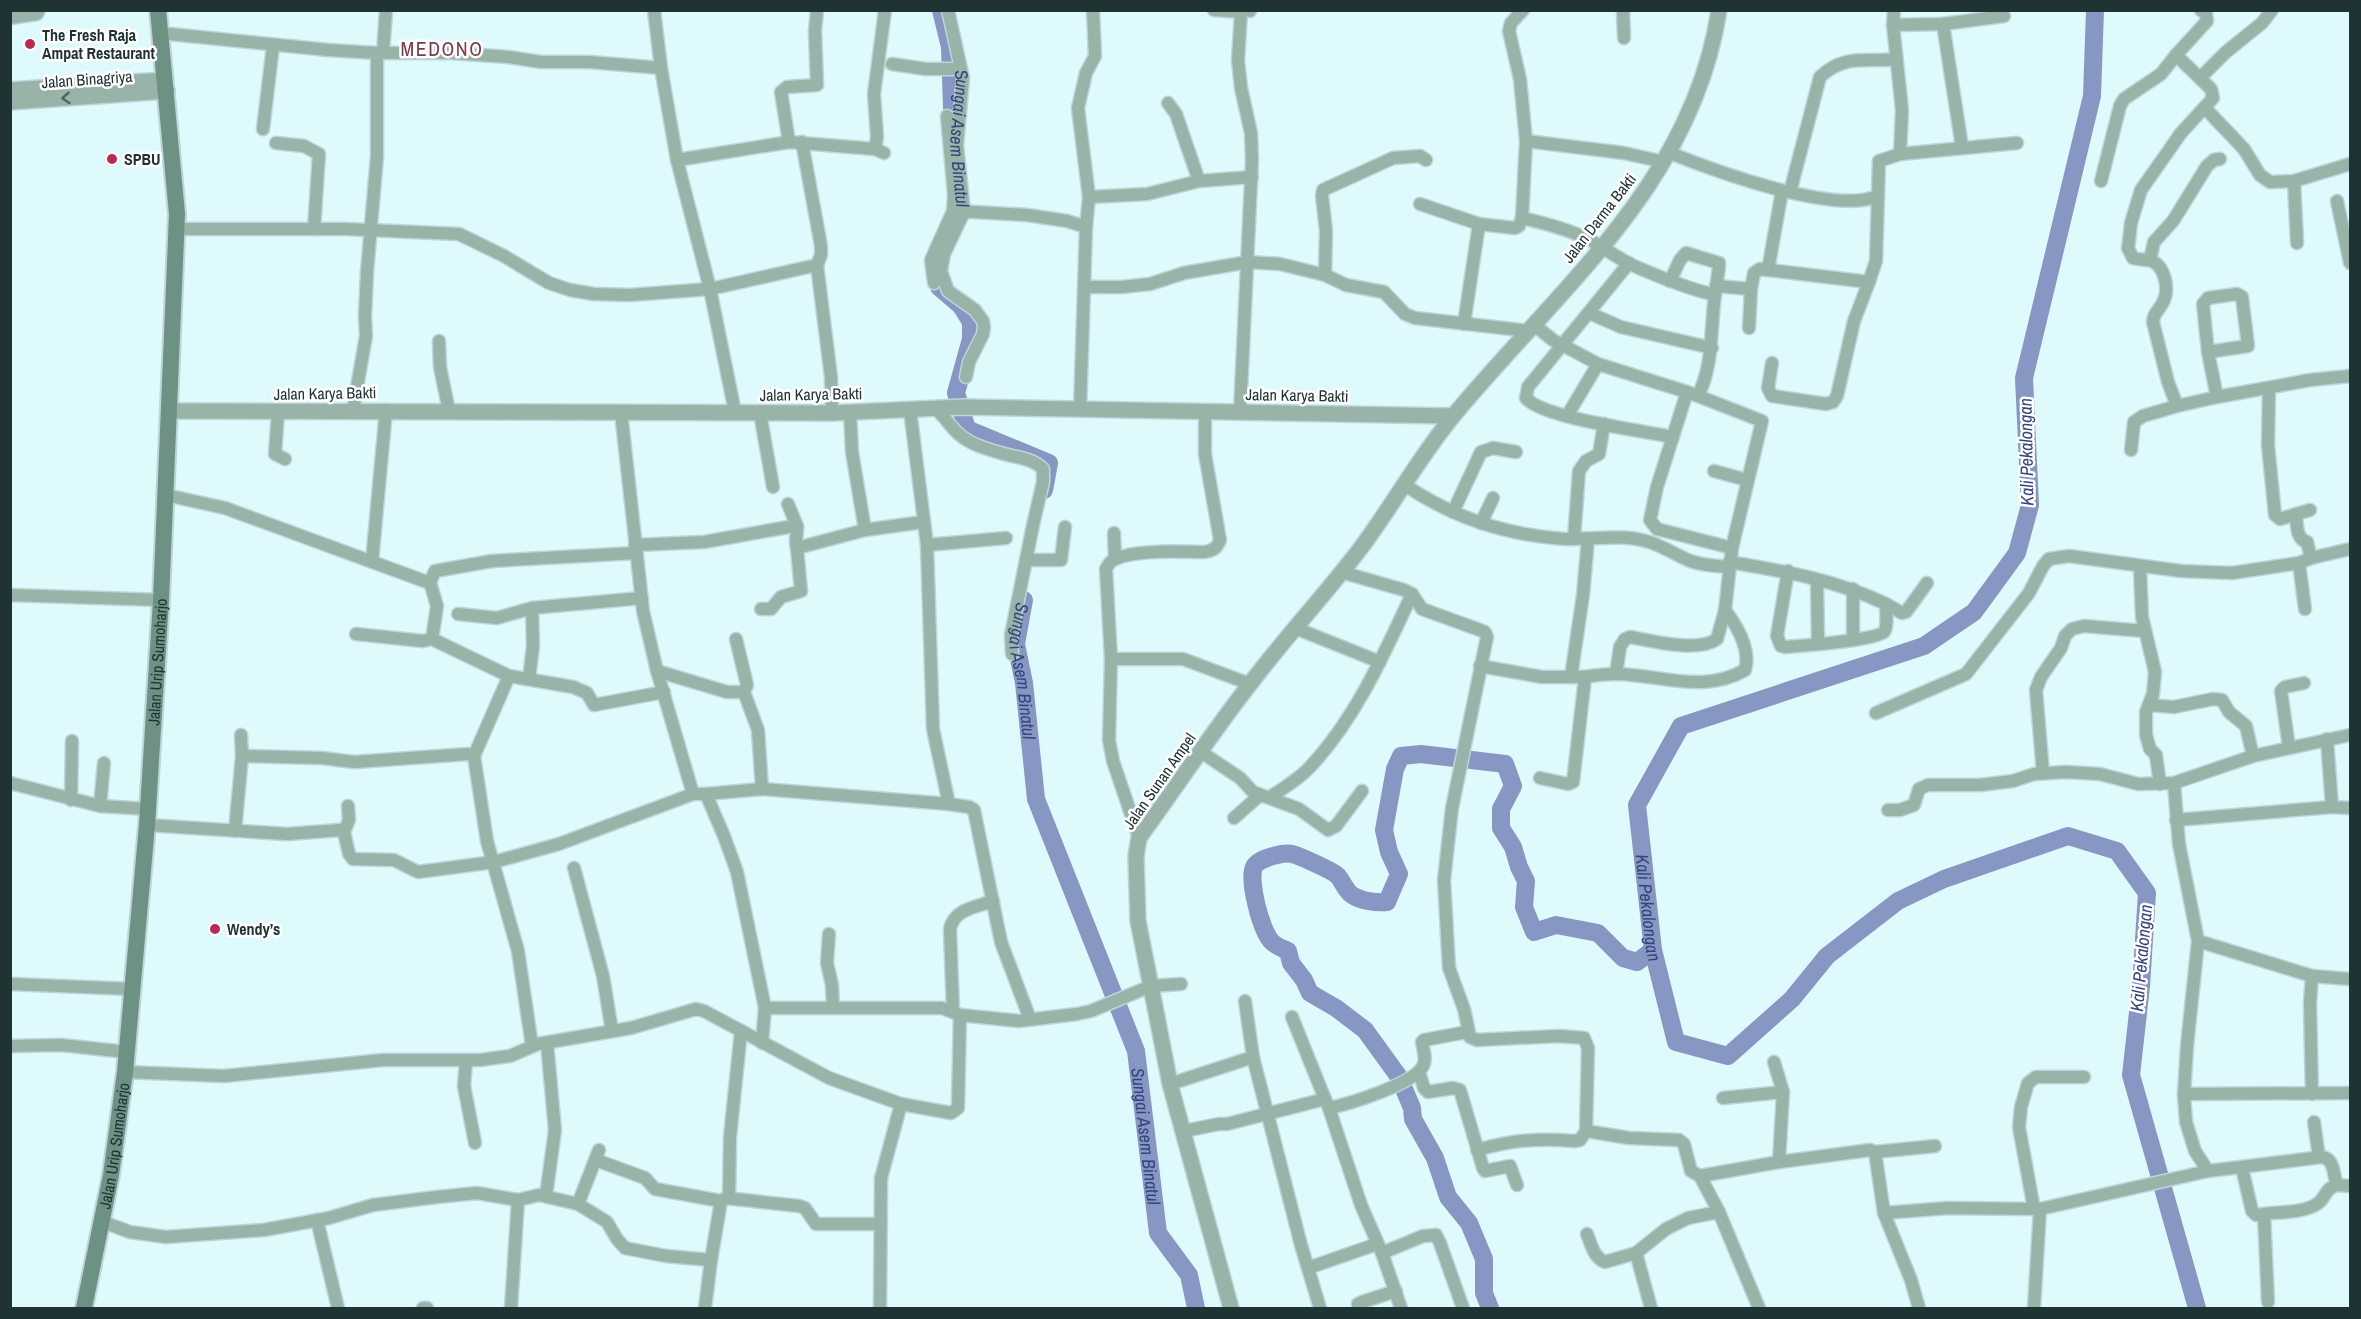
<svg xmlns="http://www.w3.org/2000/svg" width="2361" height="1319" font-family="'Archivo Narrow',sans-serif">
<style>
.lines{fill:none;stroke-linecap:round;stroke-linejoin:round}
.river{stroke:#8796c3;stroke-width:18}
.minor-casing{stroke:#bdd6d9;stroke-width:15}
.tertiary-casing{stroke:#bdd6d9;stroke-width:18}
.secondary-casing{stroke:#bdd6d9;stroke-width:20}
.minor{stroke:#99b3a9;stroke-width:12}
.tertiary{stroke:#99b3a9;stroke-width:15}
.secondary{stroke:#6d9284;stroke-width:16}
.oneway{stroke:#506663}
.poi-dot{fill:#b92952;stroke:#fff;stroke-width:2}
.labels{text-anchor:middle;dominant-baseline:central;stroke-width:5;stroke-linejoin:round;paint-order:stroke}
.poi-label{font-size:16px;font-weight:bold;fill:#203334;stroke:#fff;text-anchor:start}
.street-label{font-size:16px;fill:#203334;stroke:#fff}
.water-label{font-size:18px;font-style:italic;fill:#34447e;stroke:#fff}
.quarter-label{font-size:20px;letter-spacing:1.5px;fill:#803947;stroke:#fff}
</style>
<rect width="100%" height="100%" fill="#dffafd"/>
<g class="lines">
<g class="river">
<polyline points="941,10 950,47 953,138"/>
<path id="s1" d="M2095,10L2092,96L2024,378L2030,505L2017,553L1974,612L1924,646L1681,726L1637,805L1653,950L1676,1042L1728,1056L1792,999L1827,956L1898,901L1944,879L2068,836L2117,851L2147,893L2141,986L2131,1075L2197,1308"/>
<polyline points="936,262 935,273 939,287 961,306 971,322 971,339 956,393 967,429 1049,463 1044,490"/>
<path id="s2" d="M1024,600L1016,644L1024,683L1036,799L1136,1051L1158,1233L1189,1275L1196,1308"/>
<path d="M1490,1308L1484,1293V1259L1469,1223L1448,1197L1435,1158L1413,1119L1412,1108L1399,1077L1365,1030L1336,1008L1310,993L1304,980L1291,963L1288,951C1284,949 1276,946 1272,942C1261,931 1248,881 1254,867C1258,858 1284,852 1292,854C1300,856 1333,871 1338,876C1343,882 1345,890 1352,895C1361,901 1376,903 1387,902L1399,874L1389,852L1384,830L1395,769L1401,756L1421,754L1505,764L1513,786L1501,809V828L1513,847L1519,867L1526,881L1524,907L1534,932L1556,925L1598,933L1623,958L1637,962L1653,950"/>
</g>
<g class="minor-casing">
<g id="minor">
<polyline points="654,10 661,68 677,160 710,289 735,412"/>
<path id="s3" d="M948,10L963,78L957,145L964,212L944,254L941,271L948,291L975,310L983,321L984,327L983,334L969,362L966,377"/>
<polyline points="1214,10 1241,12 1238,60 1241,88 1251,133 1252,160 1240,412"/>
<polyline points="1250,10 1250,11"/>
<polyline points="1523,10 1511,23 1509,31 1520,79 1526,141 1624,153 1664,162"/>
<polyline points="1623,10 1624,38"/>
<path d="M2201,10L2206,14L2207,21L2176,55L2211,89L2213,98L2181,133L2141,190L2131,223L2129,241L2128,248L2133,258C2139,260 2146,259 2152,261C2165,267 2169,288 2164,300C2161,309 2153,312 2153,322L2168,382L2177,406L2217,397"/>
<polyline points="10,18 37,14 39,10"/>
<polyline points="1943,24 1962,147"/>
<polyline points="1893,25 1943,24 2004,16"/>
<polyline points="160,33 328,50 377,53 452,53 508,57 541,62 589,62 661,68"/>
<polyline points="383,53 386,10"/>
<polyline points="892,64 926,69 961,69"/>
<polyline points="2200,78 2226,52 2262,23 2272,10"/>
<polyline points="1168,103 1176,114 1199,181"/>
<polyline points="2205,108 2244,149 2260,175 2270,182 2294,181 2350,164"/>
<polyline points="263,129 273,46"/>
<path d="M1526,141L1522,218C1544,223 1567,229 1588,239C1603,247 1616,257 1632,265C1659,277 1686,288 1715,295"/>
<polyline points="789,142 781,92 787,87 817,85 815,31 817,10"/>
<polyline points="802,142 821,246 821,255 817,265"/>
<polyline points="276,143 304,146 319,154 314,229"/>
<polyline points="875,149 877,137 874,94 885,10"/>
<path d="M1670,153C1715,171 1834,215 1878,196L1879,161L1900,154L1902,110L1893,25L1894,10"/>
<polyline points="1900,154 2017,143"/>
<polyline points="677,160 789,142 875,149 884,153"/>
<polyline points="2101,181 2120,106 2124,99 2161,74 2176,55"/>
<polyline points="2294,181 2297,243"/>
<path d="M1790,192L1820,77C1845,53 1867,63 1896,59"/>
<polyline points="1089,197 1147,194 1199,181 1252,177"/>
<polyline points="2337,201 2350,263"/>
<polyline points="1420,204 1479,224 1515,228 1519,226 1522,218"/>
<polyline points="957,211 1027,215 1067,221 1086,227"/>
<polyline points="177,229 345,229 459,234 504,256 549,283 570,290 594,294 630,295 710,289 817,265 831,377 832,413"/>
<polyline points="2150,260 2154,242 2173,221 2207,166 2214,160 2220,159"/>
<path d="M1629,263L1528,387L1526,398C1542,418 1644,431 1673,437"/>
<polyline points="1768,270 1782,191"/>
<polyline points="1325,275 1326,231 1322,196 1323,190 1393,158 1420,156 1426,160"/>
<path d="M1670,281L1680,260L1686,253L1719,263C1719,274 1716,284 1715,295C1710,330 1714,363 1698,396L1687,392"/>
<polyline points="934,283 931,260 953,211 954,195 947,116"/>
<polyline points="1716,286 1751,289 1754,273 1760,269 1869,282 1876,261 1878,196"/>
<polyline points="1085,287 1122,287 1150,284 1184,273 1248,262 1280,264 1325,275 1346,285 1384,292 1405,314 1415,318 1529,331"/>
<polyline points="1589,313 1621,327 1712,348"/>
<polyline points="1464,324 1479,224"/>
<path d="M1534,325L1553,340L1598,364L1687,392L1657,487L1650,520L1657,529L1732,548L1725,610L1717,639C1698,653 1652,641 1630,637L1625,639L1620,647L1616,674"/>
<polyline points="1749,328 1751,289"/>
<polyline points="439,341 440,367 449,411"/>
<polyline points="2208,352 2248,346 2242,297 2237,294 2208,298 2203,304 2208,352 2217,397 2310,380 2350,376"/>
<polyline points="1772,363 1768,388 1772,396 1826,404 1833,402 1837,396 1854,321 1869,282"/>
<polyline points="2269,389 2268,445 2275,515 2280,519 2310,510"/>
<polyline points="1698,396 1762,421 1732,548"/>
<path d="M934,408C945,416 950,427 960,435C971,445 990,450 1004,454C1018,458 1032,458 1043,469V482L1033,525L1011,635L1012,654"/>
<polyline points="353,410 366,336 365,316 367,272 377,156 377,53"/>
<polyline points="910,410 927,545 933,729 949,804 969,807 974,810 1001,942 1030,1019"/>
<polyline points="1080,410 1086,227 1089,197 1078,108 1086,73 1095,56 1093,10"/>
<polyline points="278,412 275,454 285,459"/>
<polyline points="621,412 643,611 657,671 693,794"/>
<polyline points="850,412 852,452 865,530"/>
<polyline points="760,413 773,487"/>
<polyline points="1567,416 1598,364"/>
<polyline points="2131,450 2134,422 2143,416 2177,406"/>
<polyline points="1714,471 1747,480"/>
<path d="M1405,485C1452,517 1507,535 1564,539C1591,540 1619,534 1646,541C1661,545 1674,554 1688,560C1700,565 1715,566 1729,567"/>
<polyline points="166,495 225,508 427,582 431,580 435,571 492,561 636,553"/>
<polyline points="788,504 797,526"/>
<polyline points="1453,512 1481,452 1493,448 1516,452"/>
<path d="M2296,514C2297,525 2296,539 2307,542L2311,558"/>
<polyline points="1481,523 1493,498"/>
<polyline points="1114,533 1115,559"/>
<polyline points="1574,539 1579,471 1586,461 1599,454 1604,424"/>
<path d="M635,545L704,542L794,526H797C798,534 794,540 797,548L865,530L923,522"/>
<polyline points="927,545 1006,538"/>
<polyline points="1026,560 1061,560 1065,527"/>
<polyline points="372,562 386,410"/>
<path d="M1729,562C1784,571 1836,580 1886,604"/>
<polyline points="2299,563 2305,609"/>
<polyline points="2140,567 2142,617 2155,672 2153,694 2146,712 2146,735 2150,749 2156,755 2160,784"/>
<path d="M1788,571L1777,636L1781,646L1785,647C1799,646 1878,640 1884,632C1888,627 1886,610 1886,604L1902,613L1906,612L1927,583"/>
<polyline points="1341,572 1404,590 1412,594 1422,609 1480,630 1485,632 1487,637 1452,808 1444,880 1449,968 1464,1009 1470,1037 1477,1040 1559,1036 1584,1038 1588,1048 1586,1131 1629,1138 1679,1140 1684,1144 1691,1171 1700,1176 1779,1162 1783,1092 1774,1062"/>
<polyline points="1817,580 1818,644"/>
<polyline points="430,582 437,606 432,639"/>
<polyline points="1853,589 1853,640"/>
<polyline points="10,595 161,600"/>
<polyline points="761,609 771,609 781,597 801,591 797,548"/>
<polyline points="458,614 497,618 532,608 642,598"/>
<polyline points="1295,628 1380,662"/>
<polyline points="356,634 423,641 432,639 509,676 573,687 587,693 594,705 664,692"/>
<polyline points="1111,659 1183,659 1250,684"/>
<polyline points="1480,666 1542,677 1571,677 1583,595 1588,539"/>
<polyline points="657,671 727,692 744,692 747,685 736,639"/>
<path d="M1571,677C1587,678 1602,673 1617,674C1662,675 1704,694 1745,670C1751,650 1737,626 1725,610"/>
<polyline points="529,679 533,646 532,608"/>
<polyline points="744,692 758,730 762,789"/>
<polyline points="2149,705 2174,707 2213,699 2222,700 2229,712 2246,726 2253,756"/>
<polyline points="1876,713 1966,674 2029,593 2043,566 2049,559 2069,556 2181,571 2232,573 2299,563 2311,558 2350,549"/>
<polyline points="241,735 242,756"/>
<polyline points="2327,739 2332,807 2350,808"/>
<polyline points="2289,747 2281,691 2285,687 2304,683"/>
<polyline points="1201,752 1240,778 1253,792 1299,809 1328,830 1336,826 1362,791"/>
<polyline points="474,756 509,676"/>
<polyline points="2043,773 2036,690 2041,677 2061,648 2065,636 2072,629 2084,626 2144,631"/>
<polyline points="1540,778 1568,784 1573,782 1585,678"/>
<polyline points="10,783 100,806 148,809"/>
<polyline points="2174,783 2179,844 2198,941 2187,1046 2184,1094 2186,1122 2195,1151 2208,1171"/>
<polyline points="706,794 762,789 949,804"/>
<path d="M1270,797C1284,788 1299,779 1310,767C1356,718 1384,654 1412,594"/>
<polyline points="71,800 72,741"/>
<polyline points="100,806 104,763"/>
<polyline points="1888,810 1900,810 1914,805 1919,789 1928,785 1980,785 2013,781 2034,774 2066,772 2100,774 2138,784 2174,783 2253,756 2350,735"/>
<polyline points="1234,818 1260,795"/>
<polyline points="2176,820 2332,807"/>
<polyline points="147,825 287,834 341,830 344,832 349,854 353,859 394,860 418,872 494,862 559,844 693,794 706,794 724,836 737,872 765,1008 942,1008 960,1015"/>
<polyline points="235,831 242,756 322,758 354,762 468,754 474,756 487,841 518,951 532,1046"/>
<polyline points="344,832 349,820 348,806"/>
<path d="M1139,838L1113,761L1109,740L1111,659L1106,569C1108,565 1110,561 1115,559C1138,549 1180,552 1205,552C1214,550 1217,548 1220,540L1205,454V412"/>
<polyline points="574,868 603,976 612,1031"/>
<polyline points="829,934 827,963 832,985 833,1008"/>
<polyline points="2198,941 2312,976 2350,979"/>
<polyline points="2312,976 2310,1003 2312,1094"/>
<polyline points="10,984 133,989"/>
<path d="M953,1011L950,929C954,909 976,907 993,901"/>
<polyline points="1292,1017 1325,1099"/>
<polyline points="762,1043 765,1008"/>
<polyline points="10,1046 61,1045 127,1052"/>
<polyline points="1253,1057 1301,1245 1320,1308"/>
<polyline points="466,1061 464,1086 475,1143"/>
<polyline points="125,1072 224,1076 383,1060 480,1060 510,1056 538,1044 631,1028 696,1009 704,1011 829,1078 901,1104 951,1113 958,1108 960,1015 1019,1021 1077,1014 1091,1011 1151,986 1181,984"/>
<polyline points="1419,1072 1424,1088 1428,1092 1453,1088 1460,1090 1483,1168 1485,1171 1510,1166 1517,1185"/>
<polyline points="1170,1084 1253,1057 1245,1001"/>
<polyline points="2184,1094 2350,1093"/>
<polyline points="1723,1098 1783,1092"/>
<polyline points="1329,1108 1361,1205 1382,1253 1401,1308"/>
<polyline points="2314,1122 2319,1157"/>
<path d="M1184,1131L1219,1124H1227L1325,1099L1329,1108C1349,1104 1414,1084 1423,1066C1427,1059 1423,1049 1422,1042L1424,1040L1467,1032"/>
<path d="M1477,1150C1512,1140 1537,1138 1574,1141L1580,1140L1586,1131"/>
<polyline points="1875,1152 1884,1213"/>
<polyline points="596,1160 645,1178 655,1189 721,1201"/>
<polyline points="1779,1162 1870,1150 1875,1152 1935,1146"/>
<polyline points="2242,1168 2252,1211 2256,1215 2264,1214 2268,1302"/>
<polyline points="1700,1176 1719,1212 1759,1308"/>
<polyline points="546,1196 555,1130 547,1043"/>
<polyline points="729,1198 730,1137 741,1031"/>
<polyline points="578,1204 599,1150"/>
<polyline points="2034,1209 2019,1127 2021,1107 2028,1083 2036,1077 2084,1077"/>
<path d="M2264,1214C2279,1212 2303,1213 2317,1204C2326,1198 2325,1188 2337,1185"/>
<polyline points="317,1220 338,1308"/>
<polyline points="103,1222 130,1232 166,1237 264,1230 329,1218 373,1205 437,1197 477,1193 518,1200 539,1195 578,1204 607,1222 617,1239 625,1248 666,1256 711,1260 705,1308"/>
<path d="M1587,1234C1591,1244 1594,1258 1605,1262L1636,1253L1666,1229L1688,1218L1719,1212"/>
<polyline points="1382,1253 1423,1236 1436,1235 1440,1243 1463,1308"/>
<polyline points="1636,1253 1651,1308"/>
<polyline points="711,1260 721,1201 726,1198 799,1206 805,1208 816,1224 881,1224"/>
<polyline points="1308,1268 1377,1244"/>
<polyline points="423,1308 427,1308"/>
<polyline points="511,1308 518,1200"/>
<polyline points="880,1308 881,1178 901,1104"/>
<polyline points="1359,1308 1358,1304 1362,1302 1396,1291"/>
<polyline points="1919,1308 1911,1280 1884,1213 1948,1208 2040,1209"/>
<path d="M2034,1308L2040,1209L2208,1171L2322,1157C2335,1159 2333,1175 2337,1185L2350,1186"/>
</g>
</g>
<g class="tertiary-casing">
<g id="tertiary">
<polyline points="10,90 165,80"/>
<polyline points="10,102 167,91"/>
<polyline points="169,411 832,413 963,407 1453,416"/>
<path d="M1231,1308L1170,1084L1156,1012L1138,921L1136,856L1139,838C1176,787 1211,734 1250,684C1284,639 1322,598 1357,553C1391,509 1418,458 1454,415C1559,288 1693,183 1719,10"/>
</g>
</g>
<g class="secondary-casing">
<g id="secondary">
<path id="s4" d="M84,1308L111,1175L125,1072L147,825L161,600L177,214L158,10"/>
</g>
</g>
<use href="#minor" class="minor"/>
<use href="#tertiary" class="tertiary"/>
<use href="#secondary" class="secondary"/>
</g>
<defs><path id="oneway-chevron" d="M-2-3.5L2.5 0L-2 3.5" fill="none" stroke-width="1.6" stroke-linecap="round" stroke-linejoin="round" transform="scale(1.5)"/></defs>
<use class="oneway" href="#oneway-chevron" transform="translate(66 98) rotate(176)"/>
<g class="poi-dot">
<circle cx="30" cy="44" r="6"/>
<circle cx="112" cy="159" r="6"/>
<circle cx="215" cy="929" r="6"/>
</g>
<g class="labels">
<g class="poi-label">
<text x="42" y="35">The Fresh Raja<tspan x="42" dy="18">Ampat Restaurant</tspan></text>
<text x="124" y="159">SPBU</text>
<text x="227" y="929">Wendy’s</text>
</g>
<g class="street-label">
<text transform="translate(87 79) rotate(-4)">Jalan Binagriya</text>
<text transform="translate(1599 218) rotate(-52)">Jalan Darma Bakti</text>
<text transform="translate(325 393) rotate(-1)">Jalan Karya Bakti</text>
<text transform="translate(811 394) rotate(-1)">Jalan Karya Bakti</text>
<text transform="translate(1297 395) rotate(1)">Jalan Karya Bakti</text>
<text stroke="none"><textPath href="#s4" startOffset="651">Jalan Urip Sumoharjo</textPath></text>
<text transform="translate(1159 781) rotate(-55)">Jalan Sunan Ampel</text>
<text stroke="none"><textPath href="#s4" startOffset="165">Jalan Urip Sumoharjo</textPath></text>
</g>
<g class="water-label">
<text stroke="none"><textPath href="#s3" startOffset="130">Sungai Asem Binatul</textPath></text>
<text transform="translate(2026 452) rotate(-91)">Kali Pekalongan</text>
<text stroke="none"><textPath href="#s2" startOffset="72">Sungai Asem Binatul</textPath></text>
<text stroke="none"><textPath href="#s1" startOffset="1136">Kali Pekalongan</textPath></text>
<text transform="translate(2141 958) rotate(-85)">Kali Pekalongan</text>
<text stroke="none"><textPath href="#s2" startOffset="558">Sungai Asem Binatul</textPath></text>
</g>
<g class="quarter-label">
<text x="442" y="48">MEDONO</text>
</g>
</g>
<rect width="2361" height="1319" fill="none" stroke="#203334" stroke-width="24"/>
</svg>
